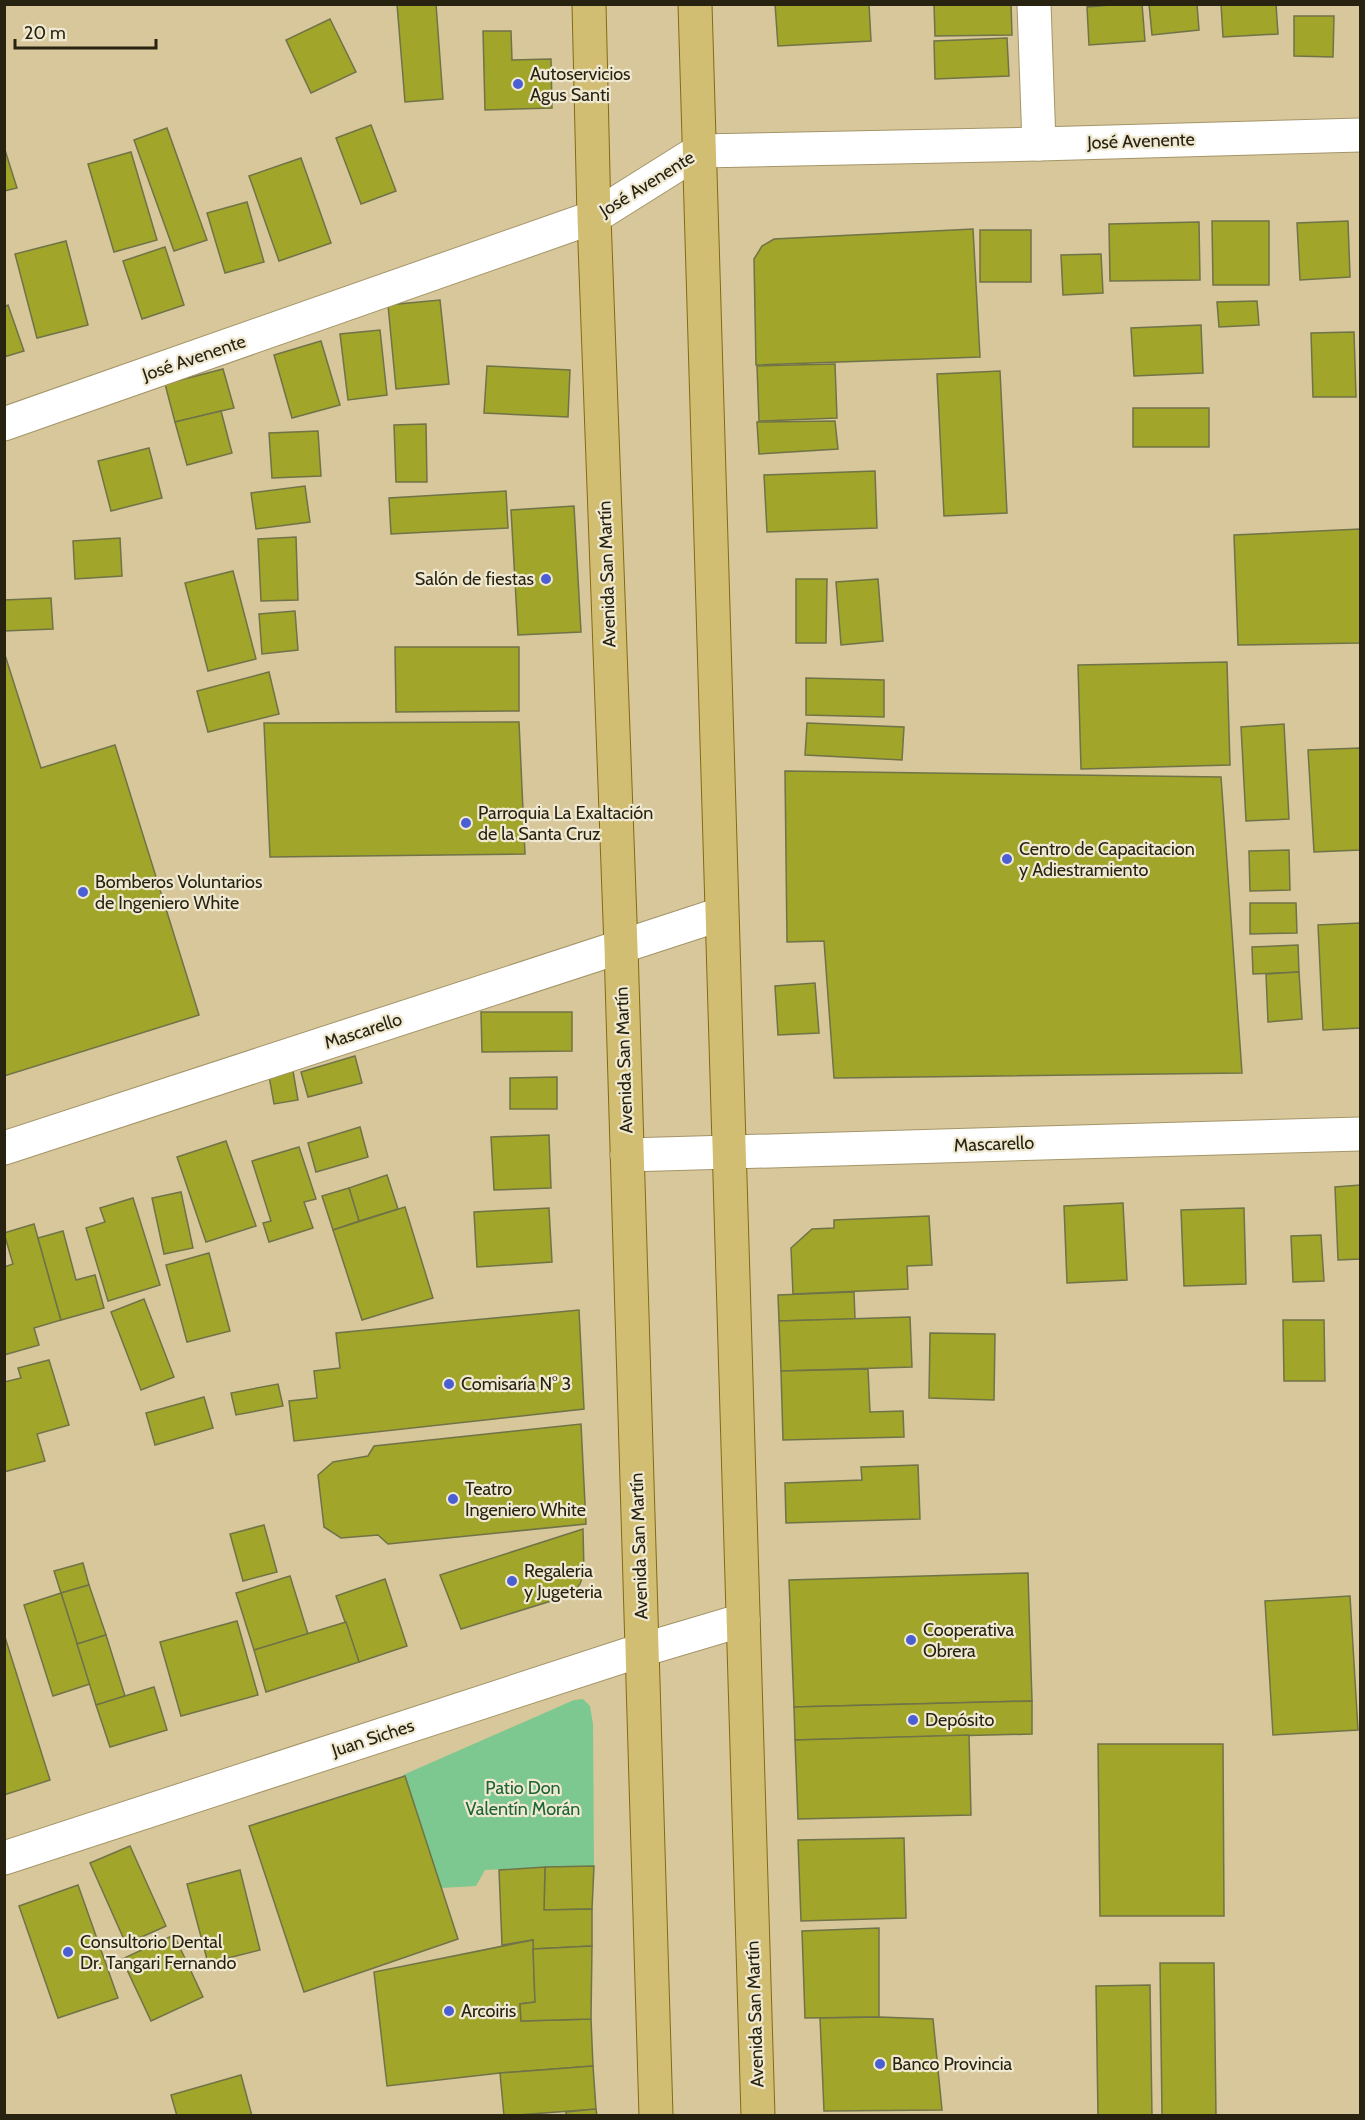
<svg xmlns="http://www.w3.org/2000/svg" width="1365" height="2120" font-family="Cabin,sans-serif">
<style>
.green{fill:#7dc890}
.building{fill:#a1a52a;stroke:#707347;stroke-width:1.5}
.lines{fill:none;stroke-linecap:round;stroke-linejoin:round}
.minor-casing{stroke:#a49569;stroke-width:35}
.major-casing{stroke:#836b13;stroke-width:35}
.minor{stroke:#fff;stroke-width:33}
.major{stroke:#d2be72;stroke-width:33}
.poi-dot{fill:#4b5fd4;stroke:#f0e9d2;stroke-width:2}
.labels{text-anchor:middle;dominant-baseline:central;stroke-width:4.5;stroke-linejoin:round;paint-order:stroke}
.poi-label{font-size:18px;fill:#282210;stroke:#f0e9d2;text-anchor:start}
.street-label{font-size:18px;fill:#282210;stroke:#f0e9d2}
.park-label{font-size:18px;fill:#1c6335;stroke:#f0e9d2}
</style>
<rect width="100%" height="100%" fill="#d7c79a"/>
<polygon class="green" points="583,1699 590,1706 593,1724 594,1866 485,1870 476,1886 441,1888 403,1775 574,1700"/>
<g class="building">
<polygon points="397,4 436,4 443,99 405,102"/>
<polygon points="775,4 869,4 871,41 778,46"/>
<polygon points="934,4 1011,4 1012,35 935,36"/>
<polygon points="1123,4 1142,4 1145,41 1089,45 1087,7"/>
<polygon points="1149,4 1197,4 1199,30 1152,35"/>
<polygon points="1221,4 1276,4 1278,34 1223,37"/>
<polygon points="1294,16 1334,16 1333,57 1294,56"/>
<polygon points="330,19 356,72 311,93 286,40"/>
<polygon points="483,31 511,31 512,60 551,59 552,108 485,110"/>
<polygon points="1007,38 1009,76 935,79 934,41"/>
<polygon points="371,125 396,191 361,204 336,138"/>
<polygon points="167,128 207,240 174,251 134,140"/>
<polygon points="4,147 17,188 4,191"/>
<polygon points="131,152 157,240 114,252 88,164"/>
<polygon points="301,158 331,243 279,261 249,176"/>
<polygon points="247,202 264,262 225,273 207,213"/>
<polygon points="1212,221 1269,221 1269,285 1213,285"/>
<polygon points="1348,221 1350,277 1300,280 1297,223"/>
<polygon points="1199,222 1200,280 1110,281 1109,224"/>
<polygon points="973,229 980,357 756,365 754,259 762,246 774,239"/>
<rect x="980" y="230" width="51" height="52"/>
<polygon points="66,241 88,325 37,338 15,254"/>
<polygon points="165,247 184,305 142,319 123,261"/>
<polygon points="1101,254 1103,293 1063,295 1061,255"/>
<polygon points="440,300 449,384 396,389 388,305"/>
<polygon points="1257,301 1259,325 1219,327 1217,302"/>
<polygon points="8,305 24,351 4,357 4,307"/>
<polygon points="1201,325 1203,373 1134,376 1131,328"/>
<polygon points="380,330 387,395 348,400 340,334"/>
<polygon points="1354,332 1356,397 1313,397 1311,333"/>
<polygon points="321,341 340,405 292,418 274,355"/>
<polygon points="835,364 837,418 759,421 757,366"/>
<polygon points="487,366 570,370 568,417 484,413"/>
<polygon points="223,369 234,408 175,422 165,384"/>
<polygon points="1000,371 1007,513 944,516 937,374"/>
<rect x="1133" y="408" width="76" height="39"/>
<polygon points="221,411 232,453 187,465 175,422"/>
<polygon points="835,421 838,449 759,454 757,422"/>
<polygon points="426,424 427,482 396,482 394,425"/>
<polygon points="318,431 321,476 272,478 269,433"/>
<polygon points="149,448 162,498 111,511 98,461"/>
<polygon points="875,471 877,528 767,532 764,475"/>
<polygon points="305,486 310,522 256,529 251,493"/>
<polygon points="506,491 508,528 391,534 389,498"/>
<polygon points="574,506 581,632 518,635 511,510"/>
<polygon points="1360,529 1360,643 1238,645 1234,535"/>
<polygon points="296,537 298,600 261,601 258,539"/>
<polygon points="120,538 122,576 75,579 73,541"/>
<polygon points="233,571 256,659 208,671 185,583"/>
<polygon points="796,579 827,579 826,643 796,643"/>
<polygon points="878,579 883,641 841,645 836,582"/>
<polygon points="51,598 53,629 4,631 4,600"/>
<polygon points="295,611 298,650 262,654 259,614"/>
<polygon points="395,647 519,647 519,711 396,712"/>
<polygon points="4,652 41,768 115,745 199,1015 4,1076"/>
<polygon points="1227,662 1230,765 1081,769 1078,665"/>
<polygon points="269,672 279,714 208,732 197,691"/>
<polygon points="806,678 884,680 884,717 806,715"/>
<polygon points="519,722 525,854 270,857 264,723"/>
<polygon points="807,723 904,727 902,760 805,755"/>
<polygon points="1284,724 1289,819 1246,821 1241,727"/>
<polygon points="1360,748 1360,850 1314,852 1308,750"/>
<polygon points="785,771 1221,777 1242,1073 834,1078 824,941 787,942"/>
<polygon points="1289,850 1290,890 1250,891 1249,851"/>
<polygon points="1250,903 1296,903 1297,933 1250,934"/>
<polygon points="1360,923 1360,1028 1323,1030 1318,925"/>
<polygon points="1298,945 1299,972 1253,974 1252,947"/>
<polygon points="1299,972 1302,1019 1268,1022 1266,974"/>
<polygon points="815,983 819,1033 778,1035 775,986"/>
<polygon points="481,1012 572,1012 572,1051 482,1052"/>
<polygon points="355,1056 362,1083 308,1097 301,1072"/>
<polygon points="293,1071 298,1100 274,1104 269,1076"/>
<polygon points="557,1077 557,1109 510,1109 510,1078"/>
<polygon points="360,1127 368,1157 316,1172 308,1143"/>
<polygon points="549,1135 551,1188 494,1190 491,1137"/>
<polygon points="226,1141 256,1226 206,1242 177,1157"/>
<polygon points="299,1147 316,1199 304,1202 313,1228 269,1242 263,1223 271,1221 252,1161"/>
<polygon points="387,1175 398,1209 359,1221 349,1188"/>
<polygon points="1360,1185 1360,1259 1338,1260 1335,1187"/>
<polygon points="349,1188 359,1221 333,1230 322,1196"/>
<polygon points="181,1192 193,1248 164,1254 152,1198"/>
<polygon points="133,1198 160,1285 108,1301 86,1228 105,1222 100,1208"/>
<polygon points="1123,1203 1127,1280 1067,1283 1064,1206"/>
<polygon points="405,1207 433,1298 362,1320 333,1230"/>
<polygon points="549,1208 552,1262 477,1267 474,1212"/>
<polygon points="1244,1208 1246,1284 1184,1286 1181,1210"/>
<polygon points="929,1216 932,1265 907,1266 908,1289 793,1294 791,1248 812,1229 834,1228 834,1220"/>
<polygon points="34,1224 61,1320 34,1328 39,1345 4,1355 4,1267 13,1264 4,1233"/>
<polygon points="63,1231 76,1280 95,1275 104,1308 61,1320 38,1238"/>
<polygon points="1321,1235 1324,1281 1293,1282 1291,1236"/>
<polygon points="209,1253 230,1331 187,1342 166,1265"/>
<polygon points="854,1292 855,1319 779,1321 778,1295"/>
<polygon points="144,1299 174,1377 141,1390 111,1312"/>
<polygon points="579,1310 584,1409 294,1441 289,1401 317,1398 314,1371 340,1368 336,1333"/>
<polygon points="910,1317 912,1367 781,1371 779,1321"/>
<polygon points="1283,1320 1324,1320 1325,1381 1284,1381"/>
<polygon points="930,1333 995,1334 994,1400 929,1398"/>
<polygon points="49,1360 69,1425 37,1434 45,1461 4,1472 4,1382 21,1378 18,1368"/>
<polygon points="868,1369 870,1412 903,1411 904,1437 783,1440 781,1371"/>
<polygon points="278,1384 283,1406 236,1415 231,1393"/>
<polygon points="204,1397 213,1428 155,1445 146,1413"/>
<polygon points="581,1424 586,1524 388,1544 378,1535 341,1538 324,1527 318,1475 333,1462 368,1456 374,1446"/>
<polygon points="918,1465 920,1519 786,1523 785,1483 862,1480 861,1467"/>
<polygon points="264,1525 277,1572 243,1581 230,1534"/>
<polygon points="583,1529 584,1573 580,1584 576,1589 564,1597 461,1629 440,1575"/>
<polygon points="83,1563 89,1585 61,1593 54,1571"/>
<polygon points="1028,1573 1032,1701 794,1707 789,1580"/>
<polygon points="290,1576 308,1634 254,1650 236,1593"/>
<polygon points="385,1579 407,1646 359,1662 336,1596"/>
<polygon points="89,1585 106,1635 77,1644 61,1593"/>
<polygon points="61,1593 90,1684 53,1696 24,1605"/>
<polygon points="1350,1596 1358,1730 1273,1735 1265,1601"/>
<polygon points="237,1621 258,1695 181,1716 160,1642"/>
<polygon points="346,1622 359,1662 266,1692 254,1650"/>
<polygon points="4,1634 50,1780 4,1795"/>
<polygon points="106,1635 125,1696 96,1705 77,1644"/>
<polygon points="154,1687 167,1730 110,1747 96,1705"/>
<polygon points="1032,1701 1032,1734 795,1740 794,1707"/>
<polygon points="969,1735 971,1815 798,1819 795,1740"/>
<polygon points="1098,1744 1223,1744 1224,1916 1100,1916"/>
<polygon points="405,1776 458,1939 304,1992 249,1826"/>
<polygon points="904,1838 906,1918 801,1921 798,1840"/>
<polygon points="130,1846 166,1926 126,1944 90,1863"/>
<polygon points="594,1866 592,1909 544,1910 545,1867"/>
<polygon points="545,1867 544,1910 592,1909 592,1946 533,1949 533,1940 502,1945 499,1870"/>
<polygon points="240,1870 260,1950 208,1963 187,1884"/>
<polygon points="78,1885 118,1998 58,2018 19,1906"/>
<polygon points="879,1928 879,2017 805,2018 802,1931"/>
<polygon points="174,1935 203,1997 151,2021 122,1959"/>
<polygon points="533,1940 535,2002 520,2004 521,2021 591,2019 593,2066 500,2073 387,2086 374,1972"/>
<polygon points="592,1946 591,2019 521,2021 520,2004 535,2002 533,1949"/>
<polygon points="1160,1963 1214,1963 1216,2116 1162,2116"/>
<polygon points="1150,1985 1152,2116 1098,2116 1096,1986"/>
<polygon points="879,2017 933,2019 942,2110 824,2111 820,2018"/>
<polygon points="593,2066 596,2109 504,2116 500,2073"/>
<polygon points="241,2075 252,2116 177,2116 171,2095"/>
<polygon points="596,2109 597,2116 566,2116 566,2112"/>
</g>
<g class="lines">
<g class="minor-casing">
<g id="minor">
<polyline points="1034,4 1039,144"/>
<polyline points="4,424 594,217 699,151 1039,144 1360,135"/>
<polyline points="4,1148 721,914"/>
<polyline points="627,1155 1360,1134"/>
<polyline points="4,1858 642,1650 743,1620"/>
</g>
</g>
<g class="major-casing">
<g id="major">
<polyline points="589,4 594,217 621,947 656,2116"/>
<polyline points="695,4 758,2116"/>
</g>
</g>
<use href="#minor" class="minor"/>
<use href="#major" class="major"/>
</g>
<g class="poi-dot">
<circle cx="518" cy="84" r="6"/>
<circle cx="546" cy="579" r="6"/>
<circle cx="466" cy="823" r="6"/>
<circle cx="1007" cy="859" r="6"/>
<circle cx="83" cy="892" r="6"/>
<circle cx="449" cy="1384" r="6"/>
<circle cx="453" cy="1499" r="6"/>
<circle cx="512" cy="1581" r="6"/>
<circle cx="911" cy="1640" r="6"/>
<circle cx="913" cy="1720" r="6"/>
<circle cx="68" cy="1952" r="6"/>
<circle cx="449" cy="2011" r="6"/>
<circle cx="880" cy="2064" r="6"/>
</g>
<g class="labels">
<g class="poi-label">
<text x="530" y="74">Autoservicios<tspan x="530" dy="21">Agus Santi</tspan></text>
<text x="534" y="579" text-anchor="end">Salón de fiestas</text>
<text x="478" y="813">Parroquia La Exaltación<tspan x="478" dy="21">de la Santa Cruz</tspan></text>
<text x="1019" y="849">Centro de Capacitacion<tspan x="1019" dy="21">y Adiestramiento</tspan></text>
<text x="95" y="882">Bomberos Voluntarios<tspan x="95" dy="21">de Ingeniero White</tspan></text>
<text x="461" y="1384">Comisaría N° 3</text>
<text x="465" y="1489">Teatro<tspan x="465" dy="21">Ingeniero White</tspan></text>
<text x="524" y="1571">Regaleria<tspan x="524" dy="21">y Jugeteria</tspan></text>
<text x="923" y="1630">Cooperativa<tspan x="923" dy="21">Obrera</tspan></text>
<text x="925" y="1720">Depósito</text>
<text x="80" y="1942">Consultorio Dental<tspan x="80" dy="21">Dr. Tangari Fernando</tspan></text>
<text x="461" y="2011">Arcoiris</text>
<text x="892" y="2064">Banco Provincia</text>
</g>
<g class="street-label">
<text transform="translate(1141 141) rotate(-2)">José Avenente</text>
<text transform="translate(647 184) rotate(-32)">José Avenente</text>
<text transform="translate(194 358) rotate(-19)">José Avenente</text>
<text transform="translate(607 574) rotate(-92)">Avenida San Martín</text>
<text transform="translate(363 1031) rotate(-18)">Mascarello</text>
<text transform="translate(624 1060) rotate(-92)">Avenida San Martín</text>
<text transform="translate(994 1144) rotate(-2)">Mascarello</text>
<text transform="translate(639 1546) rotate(-92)">Avenida San Martín</text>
<text transform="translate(373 1738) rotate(-18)">Juan Siches</text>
<text transform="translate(755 2014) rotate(-92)">Avenida San Martín</text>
</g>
<g class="park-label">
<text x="523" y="1788">Patio Don<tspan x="523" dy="21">Valentín Morán</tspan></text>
</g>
</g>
<rect width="1365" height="2120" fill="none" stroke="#282210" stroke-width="12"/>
<path d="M15 39v9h141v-9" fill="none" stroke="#282210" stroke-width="3"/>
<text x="24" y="39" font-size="18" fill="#282210" stroke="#f0e9d2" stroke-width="4.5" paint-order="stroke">20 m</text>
</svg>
